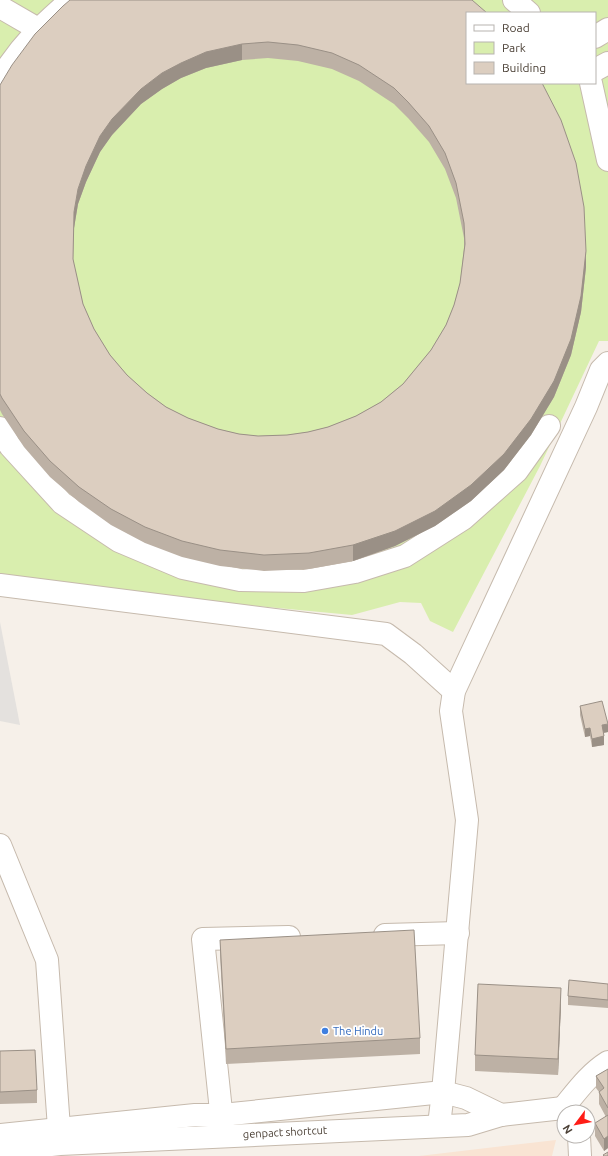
<svg xmlns="http://www.w3.org/2000/svg" width="608" height="1156" font-family="Ubuntu,sans-serif">
<style>
.commercial{fill:#f9e4d3}
.green{fill:#d9eeae;fill-rule:evenodd}
.parking{fill:#e4e1de}
.lines{fill:none;stroke-linecap:round;stroke-linejoin:round}
.minor-casing{stroke:#c6baad;stroke-width:24}
.minor{stroke:#fff;stroke-width:22}
.wall{fill:#bdb1a5;fill-rule:evenodd}
.shaded-wall{fill:#9a9086}
.building{fill:#dccec0;stroke:#9a9086;fill-rule:evenodd}
.shop-dot{fill:#3f7fe0;stroke:#fff;stroke-width:1.5}
.labels{text-anchor:middle;dominant-baseline:central;stroke-width:3.5;stroke-linejoin:round;paint-order:stroke}
.shop-label{font-size:11px;fill:#366cbe;stroke:#fff;text-anchor:start}
.street-label{font-size:11px;fill:#4b4036;stroke:#fff}
</style>
<rect width="100%" height="100%" fill="#f6f0e9"/>
<polygon class="commercial" points="556,1140 552,1156 419,1156"/>
<path class="green" d="M0,0H608V341H599L540,466L453,632L430,621L421,603L400,602L352,615L213,602L0,574ZM467,13H595V83H467Z"/>
<polygon class="parking" points="0,622 20,725 0,721"/>
<g class="lines">
<g class="minor-casing">
<g id="minor">
<polyline points="514,0 529,13"/>
<polyline points="0,7 38,29"/>
<polyline points="595,37 608,29"/>
<polyline points="595,70 608,63"/>
<path d="M0,79C21,45 41,26 71,0"/>
<polyline points="591,83 608,160"/>
<polyline points="0,428 10,446 62,503 119,541 183,568 240,580 304,581 355,572 405,556 463,519 517,471 549,426"/>
<polyline points="0,585 386,634 413,654 454,691"/>
<polyline points="0,845 47,960 59,1128"/>
<polyline points="385,935 458,933"/>
<path d="M563,1108C577,1091 589,1074 608,1062"/>
<polyline points="439,1125 443,1092 467,820 451,711 454,691 586,407 601,370 608,363"/>
<polyline points="223,1130 203,939 289,937"/>
<polyline points="0,1135 195,1115 222,1115 443,1092 466,1098 501,1115"/>
<polyline points="579,1136 580,1156"/>
<polyline points="0,1151 60,1144 468,1125 501,1115 563,1108"/>
</g>
</g>
<use href="#minor" class="minor"/>
</g>
<g class="wall">
<path d="M472,0L586,267L581,312L571,355L554,397L531,435L504,470L471,501L435,526L395,546L353,561L309,569L264,571L220,566L182,557L145,543L111,525L79,502L50,477L24,447L2,414L0,410V85ZM268,58L298,61L332,69L359,81L394,104L408,118L429,142L445,169L456,198L464,238V248L460,283L454,305L446,325L431,350L403,384L381,402L356,416L328,427L308,432L287,435L258,436L239,434L218,429L188,418L166,407L147,393L127,375L110,355L94,329L83,304L73,260L74,228L78,204L86,182L100,152L112,135L141,104L162,89L181,78L206,68L242,60Z"/>
<polygon points="580,706 608,732 604,733 604,745 592,747 590,736 585,737 580,715"/>
<polygon points="220,940 420,1038 420,1054 226,1064 220,955"/>
<polygon points="608,984 608,1008 568,1005 568,996"/>
<polygon points="561,1004 558,1075 475,1071 475,1055"/>
<polygon points="0,1051 37,1090 37,1103 0,1104"/>
<polygon points="608,1069 608,1148 604,1151 595,1136 595,1123 606,1117 599,1104 599,1092 596,1088 596,1076"/>
</g>
<g class="shaded-wall">
<polygon points="242,44 242,60 206,68 181,78 162,89 141,104 112,135 100,152 86,182 78,204 74,228 74,212 78,189 86,166 100,136 112,119 141,89 162,73 181,63 206,52"/>
<polygon points="586,251 586,267 581,312 571,355 554,397 531,435 504,470 471,501 435,526 395,546 353,561 353,545"/>
<polygon points="608,724 608,732 602,733 602,725"/>
<polygon points="590,728 590,736 585,737 585,729"/>
<polygon points="604,736 604,745 592,747 592,739"/>
<polygon points="561,988 561,1004 558,1075 558,1059"/>
<polygon points="608,1136 608,1148 604,1151 604,1139"/>
</g>
<g class="building">
<path d="M70,0H472L487,13H467V83H542L561,120L576,163L584,207L586,251L581,296L571,339L554,381L531,419L504,454L471,485L435,511L395,531L353,545L309,553L264,555L220,550L182,541L145,527L111,509L79,487L50,461L24,431L2,398L0,394V85L12,65L35,34L63,6ZM268,42L298,45L332,53L359,65L394,88L408,102L429,126L445,153L456,183L464,223L465,244L460,283L454,305L446,325L431,350L403,384L381,402L356,416L328,427L308,432L287,435L258,436L239,434L218,429L188,418L166,407L147,393L127,375L110,355L94,329L83,304L73,259L74,212L78,189L86,166L100,136L112,119L141,89L162,73L181,63L206,52L242,44Z"/>
<polygon points="602,701 608,724 602,725 604,736 592,739 590,728 585,729 580,706"/>
<polygon points="414,930 420,1038 226,1049 220,940"/>
<polygon points="569,980 608,984 608,1000 568,996"/>
<polygon points="478,984 561,988 558,1059 475,1055"/>
<polygon points="35,1050 37,1090 0,1092 0,1051"/>
<polygon points="608,1069 608,1108 599,1092 604,1088 596,1076"/>
<polygon points="608,1115 608,1136 604,1139 595,1123"/>
<polygon points="608,1152 608,1156 604,1156 603,1155"/>
</g>
<circle class="shop-dot" cx="325" cy="1031" r="4"/>
<g class="labels">
<g class="shop-label">
<text x="333" y="1031">The Hindu</text>
</g>
<g class="street-label">
<text transform="translate(285 1132) rotate(-3)">genpact shortcut</text>
</g>
</g>
<rect x="466" y="12" width="130" height="72" fill="#ffffff" stroke="#b7b3af"/>
<rect x="474" y="25" width="20" height="6" fill="#ffffff" stroke="#b7b3af"/>
<text x="502" y="32" font-size="12" fill="#4b4036">Road</text>
<rect x="474" y="42" width="20" height="12" fill="#d9eeae" stroke="#b7b3af"/>
<text x="502" y="52" font-size="12" fill="#4b4036">Park</text>
<rect x="474" y="62" width="20" height="12" fill="#dccec0" stroke="#b7b3af"/>
<text x="502" y="72" font-size="12" fill="#4b4036">Building</text>
<g transform="translate(576 1124) rotate(238)"><circle r="19" fill="#ffffff" stroke="#b7b3af"/>
<path d="M0-3L7 15L0 10L-7 15Z" fill="#ff1d17"/>
<text y="-6" font-size="11" font-weight="bold" text-anchor="middle" fill="#4b4036">N</text>
</g>
</svg>
